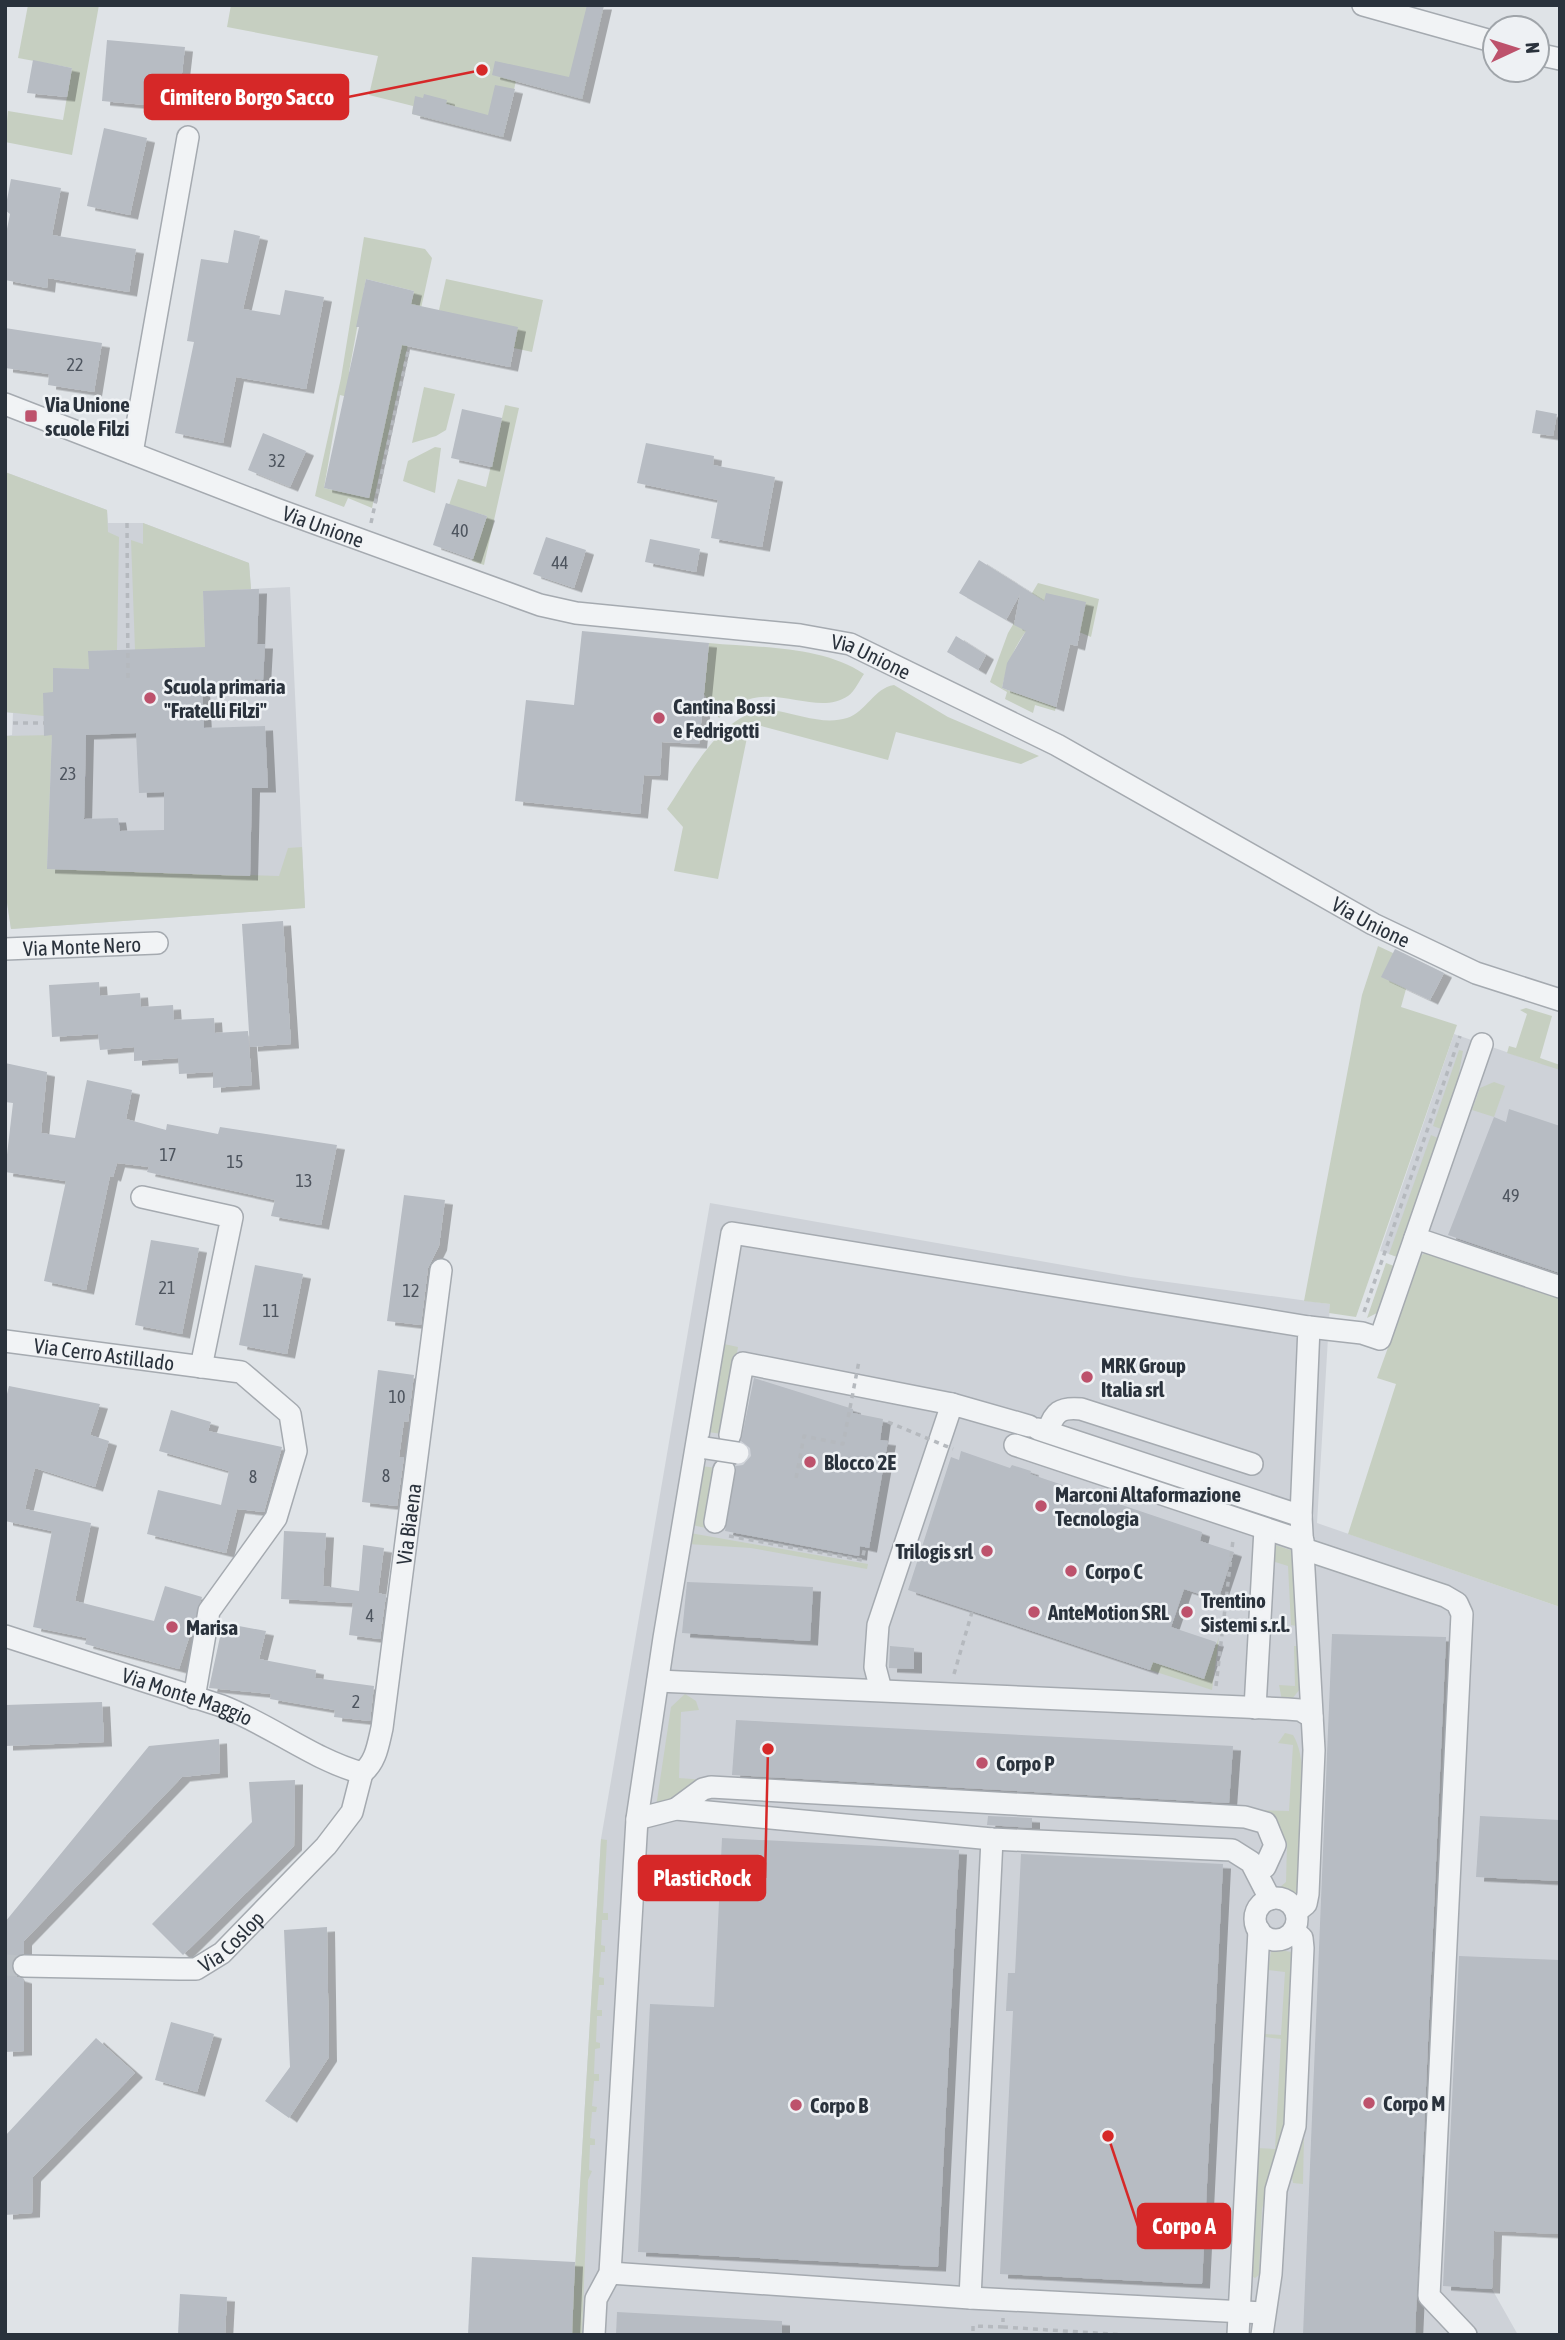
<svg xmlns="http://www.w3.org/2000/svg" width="1565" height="2340" font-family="'Asap Condensed',sans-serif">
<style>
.built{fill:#ced2d8}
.green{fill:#c6cfc1;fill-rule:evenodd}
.building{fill:#b7bcc3;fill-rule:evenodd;filter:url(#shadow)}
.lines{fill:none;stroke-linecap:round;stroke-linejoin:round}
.minor-tunnel{stroke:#bbc0c5;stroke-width:21;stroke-dasharray:21 10;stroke-linecap:butt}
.minor-casing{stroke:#a5aab0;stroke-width:24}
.path{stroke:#b5b9be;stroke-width:3.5;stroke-dasharray:5 5;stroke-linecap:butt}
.minor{stroke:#f1f3f5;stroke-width:21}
.minor-bridge-casing{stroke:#a5aab0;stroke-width:24;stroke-linecap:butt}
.path-bridge{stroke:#b5b9be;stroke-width:3.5;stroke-dasharray:5 5;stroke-linecap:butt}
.minor-bridge{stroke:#f1f3f5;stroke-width:21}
.poi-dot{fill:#bd526c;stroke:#eef1f4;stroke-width:2.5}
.labels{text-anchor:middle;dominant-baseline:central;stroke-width:5;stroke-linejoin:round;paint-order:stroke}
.number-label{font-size:18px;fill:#4d545e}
.poi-label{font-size:21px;font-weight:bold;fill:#2a323c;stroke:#eef1f4;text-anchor:start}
.street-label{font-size:21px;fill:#2a323c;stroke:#eef1f4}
.leader{fill:none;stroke:#d62828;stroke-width:2.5}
.callout-dot{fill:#d62828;stroke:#eef1f4;stroke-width:2.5}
.callout{fill:#d62828;stroke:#d62828;stroke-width:2.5}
.callout-label{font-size:23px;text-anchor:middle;font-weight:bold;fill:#fff}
</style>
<defs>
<filter id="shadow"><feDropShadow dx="8" dy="4.5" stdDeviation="0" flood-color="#0004"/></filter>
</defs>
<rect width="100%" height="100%" fill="#dfe3e7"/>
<g class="built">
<polygon points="5,472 107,510 108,523 143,523 249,563 251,589 290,587 305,908 11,929 5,889 5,736 12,735 13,713 5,712"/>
<polygon points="1454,1034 1538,1063 1560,1065 1560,1311 1380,1251"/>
<polygon points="710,1203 1131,1277 1330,1304 1317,1523 1560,1607 1560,2206 1558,2234 1494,2231 1492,2289 1518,2335 571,2335 601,1839"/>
</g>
<g class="green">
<polygon points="28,5 99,5 72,155 5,142 8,111 63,120 72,68 18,58"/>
<polygon points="231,5 604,5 582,99 516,81 503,137 412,114 413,106 369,95 378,56 227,27"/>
<path d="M364,237L425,249L432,258L413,345H408L372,508L348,498L344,507L315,496L341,378ZM366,279L414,291L393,382L349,372ZM340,395L388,407L369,498L324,488Z"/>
<polygon points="446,279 543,300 532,352 514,348 439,310"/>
<polygon points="424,387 455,394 446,430 436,436 412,443"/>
<polygon points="505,405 519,408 484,565 472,561 487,516 449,505 458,479 486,487"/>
<polygon points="435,447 441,448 435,493 403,481 408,461"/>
<polygon points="5,472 107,510 108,532 119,537 117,650 89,651 89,669 53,668 53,692 44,716 5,712"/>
<polygon points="143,523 249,563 251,589 203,592 205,647 135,650 131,540 143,544"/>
<path d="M1038,583L1099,599L1091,637L1041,616C1019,634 1008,660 1002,688L1056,707L1055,711L1035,705L1033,713L1005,699L1007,692L990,682L1008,633Z"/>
<path d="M709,643C758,648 821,645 864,674C859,681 855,691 848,696C812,720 764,671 719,718L704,694Z"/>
<path d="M894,685L948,717L1039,756L1021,764L896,732L888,760L750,723L718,879L674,871L683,827L667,809C691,774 725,702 778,711C799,715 825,725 847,718C866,712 874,688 894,685Z"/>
<polygon points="52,735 47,869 279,876 288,848 302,847 305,908 11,929 5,889 5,736"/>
<polygon points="1378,946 1393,953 1406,989 1401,1007 1457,1025 1356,1317 1329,1313 1330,1304 1304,1301 1362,995"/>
<polygon points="1526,1008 1552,1016 1540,1058 1560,1065 1560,1070 1507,1053 1509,1046 1516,1048 1527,1014 1520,1010"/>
<polygon points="1459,1050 1463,1051 1458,1079 1441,1129 1433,1126"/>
<polygon points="1494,1082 1505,1086 1494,1117 1472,1110 1480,1088"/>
<polygon points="1431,1135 1438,1138 1397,1257 1389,1254"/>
<polygon points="1426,1252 1560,1298 1560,1607 1348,1534 1396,1384 1377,1378 1421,1256"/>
<polygon points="1386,1263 1394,1266 1377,1313 1367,1318"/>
<polygon points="724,1344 738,1347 722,1434 708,1432"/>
<polygon points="702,1466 716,1468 706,1528 692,1525"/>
<polygon points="690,1533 868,1564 867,1569 751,1548 688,1544"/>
<polygon points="1276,1545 1293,1551 1296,1626 1291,1625 1288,1566 1272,1561"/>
<polygon points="1219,1637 1212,1690 1150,1670 1153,1662 1204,1678"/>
<polygon points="1294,1646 1298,1646 1300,1689 1292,1699 1282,1700 1279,1685 1295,1686"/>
<polygon points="685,1694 696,1701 699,1710 681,1712 679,1778 705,1780 682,1802 656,1807 671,1707"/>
<path d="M1285,1733L1293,1735C1312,1764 1300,1856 1299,1893L1296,1896L1285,1893L1280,1887L1286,1882L1287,1843L1255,1810L1289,1811L1293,1745L1278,1743Z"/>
<polygon points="601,1839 607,1840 603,1913 608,1913 608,1920 602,1920 601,1945 605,1946 605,1952 601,1952 599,1977 604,1978 604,1985 599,1985 597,2010 602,2010 602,2016 597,2016 596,2042 600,2043 600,2048 595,2049 594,2074 599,2074 599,2081 594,2081 592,2106 597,2107 596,2112 592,2112 590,2138 595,2139 595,2145 590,2145 589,2170 592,2171 588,2180 582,2335 571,2335"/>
<polygon points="1280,1950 1292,1952 1294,1957 1288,2115 1262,2209 1259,2275 1255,2278 1250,2275 1257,2148 1275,2149 1281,2039 1265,2037 1265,2034 1281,2035 1285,1972 1268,1970 1271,1951"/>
<polygon points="1304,2135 1303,2184 1293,2183 1292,2178"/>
</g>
<g class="building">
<polygon points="587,5 604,5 582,99 492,75 495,61 569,77"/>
<polygon points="107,40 185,47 178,108 102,101"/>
<polygon points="33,60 72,68 67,97 27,93"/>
<polygon points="495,85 515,89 503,137 412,114 415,96 423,98 424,94 447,100 446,104 488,115"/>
<polygon points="104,128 147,138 130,215 87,206"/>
<polygon points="11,179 61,188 52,235 136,249 129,292 48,278 47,288 5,280 5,239 10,214 5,210"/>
<polygon points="234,230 260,236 243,309 280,315 285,290 324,297 306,389 236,377 223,443 175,433 194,342 187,341 201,259 228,263"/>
<polygon points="366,279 414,291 411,304 518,327 510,367 402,345 369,498 324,488 359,327 356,327"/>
<polygon points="5,328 102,343 94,392 48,385 49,374 5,368"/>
<polygon points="462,409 502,418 492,467 451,458"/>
<polygon points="1536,410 1557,414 1553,436 1532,433"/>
<polygon points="263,433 306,451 290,487 248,470"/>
<polygon points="646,443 714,456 713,465 775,477 762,547 711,538 718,500 637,483"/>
<polygon points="446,503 487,516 473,559 433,545"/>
<polygon points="546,537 586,550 574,588 533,574"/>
<polygon points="650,539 700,549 696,572 645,562"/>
<polygon points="979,560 1044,601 1046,593 1086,602 1077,646 1070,644 1056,707 1002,688 1007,663 1026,631 1014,625 1020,594 1006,620 959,593"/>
<path d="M259,589L257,644H265L263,680L255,679V686L202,689L204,728L265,726L268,788H252L250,876L47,869L52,735L44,736L43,693L53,692V668L89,669L88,651L205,647L203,591ZM136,733L139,793L164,792V830L120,831L118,818L84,819L86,735Z"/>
<polygon points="582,631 709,643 699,744 662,742 660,776 644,775 640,814 515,801 526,700 574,705"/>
<polygon points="956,636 986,655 978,670 947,652"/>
<polygon points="283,921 291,1044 250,1047 242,924"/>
<polygon points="1395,949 1444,973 1430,1000 1381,977"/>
<polygon points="99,982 100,996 140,993 141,1007 173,1005 174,1020 214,1018 215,1033 248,1031 252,1085 213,1088 213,1072 179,1074 178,1058 134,1061 134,1047 100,1050 98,1034 52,1037 49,985"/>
<polygon points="5,1063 47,1072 41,1133 75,1138 87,1080 132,1090 126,1119 166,1130 167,1124 218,1134 220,1127 337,1145 321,1225 271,1216 275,1200 147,1172 149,1167 117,1163 113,1177 110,1176 86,1290 44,1281 66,1181 5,1172 13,1103 5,1102"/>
<polygon points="1509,1109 1560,1126 1560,1273 1448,1235 1494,1117 1506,1122"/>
<polygon points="404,1195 445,1200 439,1246 428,1268 421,1325 387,1321"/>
<polygon points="151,1240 199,1248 182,1334 135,1325"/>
<polygon points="255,1265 303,1274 287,1354 239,1345"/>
<polygon points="378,1370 414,1375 408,1422 404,1421 399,1457 404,1457 397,1506 362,1502"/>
<polygon points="754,1378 853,1409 853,1413 883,1419 880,1440 888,1441 869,1548 860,1546 859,1556 725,1531 736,1466 743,1465 751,1456 750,1448 741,1441"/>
<polygon points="9,1386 100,1404 90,1435 109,1441 95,1487 35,1468 25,1509 91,1523 75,1601 154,1621 165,1586 202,1597 179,1669 85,1644 87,1638 33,1627 52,1531 5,1521 5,1402"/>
<polygon points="171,1410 211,1422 208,1431 282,1447 264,1512 237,1509 226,1553 147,1534 158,1490 221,1505 229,1471 159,1451"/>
<polygon points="961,1451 1010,1468 1012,1465 1031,1471 1030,1474 1202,1532 1200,1541 1234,1552 1218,1600 1184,1589 1171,1627 1216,1642 1204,1679 1153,1662 1150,1670 908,1590 951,1457 959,1460"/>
<polygon points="284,1531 326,1533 323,1586 359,1591 363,1545 384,1548 378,1593 386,1595 380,1639 349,1635 353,1603 281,1599"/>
<polygon points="687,1582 813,1587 810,1641 682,1633"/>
<polygon points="223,1623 266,1631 259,1659 316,1670 315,1678 374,1686 370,1721 334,1717 335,1710 270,1699 271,1694 209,1688"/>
<polygon points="1332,1634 1446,1637 1415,2335 1303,2335"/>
<polygon points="890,1646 914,1648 914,1669 889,1668"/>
<polygon points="102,1702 104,1742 5,1746 5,1705"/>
<polygon points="736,1720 1233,1746 1229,1803 732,1775"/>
<polygon points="219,1739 220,1773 182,1777 24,1941 24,1953 13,1959 11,1966 17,1977 24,1979 24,2051 5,2052 5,1922 149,1746"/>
<polygon points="295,1780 294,1846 183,1955 152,1924 252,1822 249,1782"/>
<polygon points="988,1816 1032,1818 1032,1828 987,1825"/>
<polygon points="1480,1816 1560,1820 1560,1881 1476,1877"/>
<polygon points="722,1838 959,1850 938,2267 638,2252 650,2004 714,2007"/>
<polygon points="1021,1854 1223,1864 1202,2284 1000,2274 1013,2011 1006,2011 1008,1973 1015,1973"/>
<polygon points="327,1927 329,2057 289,2118 265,2101 290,2067 284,1930"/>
<polygon points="1459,1956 1560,1960 1558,2234 1494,2231 1492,2289 1443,2286"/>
<polygon points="171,2022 214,2034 197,2092 155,2080"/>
<polygon points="96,2038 135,2073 33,2177 32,2213 5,2215 5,2136"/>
<polygon points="472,2257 575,2262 572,2335 468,2335"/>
<polygon points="180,2294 227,2297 225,2335 178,2335"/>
<polygon points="617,2312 782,2321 782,2335 616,2335"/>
</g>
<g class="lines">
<polyline class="minor-tunnel" points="5,1965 24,1966"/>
<g class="minor-casing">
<g id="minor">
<polyline points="1363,5 1495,42"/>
<polyline points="1537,54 1560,59"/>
<path id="s1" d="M5,404L276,509L540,605L576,613L800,635L850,644L1057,745L1373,924L1476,973L1560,1000"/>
<polyline points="132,453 188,137"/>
<path id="s2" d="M5,949L157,943"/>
<polyline points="142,1197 232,1217 201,1367"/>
<polyline points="1415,1238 1560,1287"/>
<polyline points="1309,1327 1362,1333 1380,1339 1482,1044"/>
<path id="s3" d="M5,1341L241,1372L290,1414L296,1451L276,1518L209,1611L194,1698"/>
<polyline points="1038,1429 1301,1516"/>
<path d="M1048,1431C1054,1412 1060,1407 1081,1409L1252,1464"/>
<polyline points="730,1435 743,1363 952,1404"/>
<polyline points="1015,1445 1303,1541"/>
<polyline points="715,1522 724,1470"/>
<polyline points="1304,1549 1445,1596 1457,1603 1462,1614 1429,2296 1466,2335"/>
<path id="s4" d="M5,1636L222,1706C271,1725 312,1759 362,1773"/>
<polyline points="658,1681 1287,1709 1300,1710 1312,1717"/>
<polyline points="881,1690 875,1667 878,1625 952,1404 1029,1426"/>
<polyline points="1255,1708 1265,1529"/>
<path id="s5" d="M362,1773C376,1762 378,1745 382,1728L441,1270"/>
<polyline points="676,1809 703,1789 711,1787 1245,1817 1266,1823 1275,1845 1265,1867 1254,1866"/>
<polyline points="637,1819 676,1809 992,1839 1232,1850 1251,1862 1270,1899"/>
<circle cx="1276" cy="1919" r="21"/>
<path id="s6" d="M24,1966L180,1969H196L222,1953L326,1846L352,1812L362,1773"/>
<polyline points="610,2273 970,2298 1264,2313"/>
<polyline points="970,2298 992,1839"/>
<polyline points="594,2335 596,2299 610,2273 637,1819 664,1638 732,1233 1309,1327 1301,1516 1314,1750 1308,1894 1306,1904 1296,1912"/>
<polyline points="1238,2335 1259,1930"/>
<polyline points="1262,2335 1271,2274 1276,2190 1295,2126 1303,1948 1302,1938 1294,1931"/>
</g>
</g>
<g class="path">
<polyline points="127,523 128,679"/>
<polyline points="371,523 409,347"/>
<polyline points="13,723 44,723"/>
<polyline points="1364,1312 1460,1036"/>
<polyline points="796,1478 804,1436 843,1444 850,1408"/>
<polyline points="729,1536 862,1560 865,1547"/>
<polyline points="1223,1622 1238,1624"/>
<polyline points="954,1674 972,1612"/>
<polyline points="1216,1686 1233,1540"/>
<polyline points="1003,2327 1126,2335"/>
<polyline points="973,2331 973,2326 1003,2327 1003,2318"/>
</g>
<use href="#minor" class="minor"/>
<g class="minor-bridge-casing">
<polyline id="minor-bridge" points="706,1448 738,1453"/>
</g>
<g class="path-bridge">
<polyline points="850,1408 859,1361"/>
<polyline points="888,1422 953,1449"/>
</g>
<use href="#minor-bridge" class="minor-bridge"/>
</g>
<g class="poi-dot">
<rect x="24" y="409" width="14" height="14" rx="3.5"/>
<circle cx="150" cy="698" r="7"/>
<circle cx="659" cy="718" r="7"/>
<circle cx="1087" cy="1377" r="7"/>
<circle cx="810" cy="1462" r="7"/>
<circle cx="1041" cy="1506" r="7"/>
<circle cx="987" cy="1551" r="7"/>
<circle cx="1071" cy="1571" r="7"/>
<circle cx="1034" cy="1612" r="7"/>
<circle cx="1187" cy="1612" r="7"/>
<circle cx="172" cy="1627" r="7"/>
<circle cx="982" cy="1763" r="7"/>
<circle cx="1369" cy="2103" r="7"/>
<circle cx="796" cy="2105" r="7"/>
</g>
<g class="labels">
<g class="number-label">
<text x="75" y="364">22</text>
<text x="277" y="460">32</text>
<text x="460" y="530">40</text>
<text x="560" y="562">44</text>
<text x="68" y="773">23</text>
<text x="168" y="1154">17</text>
<text x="235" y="1161">15</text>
<text x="304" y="1180">13</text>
<text x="1511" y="1195">49</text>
<text x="167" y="1287">21</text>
<text x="411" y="1290">12</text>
<text x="271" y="1310">11</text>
<text x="397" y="1396">10</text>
<text x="386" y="1475">8</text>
<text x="253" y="1476">8</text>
<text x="370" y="1615">4</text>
<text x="356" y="1701">2</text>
</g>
<g class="poi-label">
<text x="45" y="404">Via Unione<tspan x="45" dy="24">scuole Filzi</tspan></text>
<text x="164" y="686">Scuola primaria<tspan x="164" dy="24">"Fratelli Filzi"</tspan></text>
<text x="673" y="706">Cantina Bossi<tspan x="673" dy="24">e Fedrigotti</tspan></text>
<text x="1101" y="1365">MRK Group<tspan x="1101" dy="24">Italia srl</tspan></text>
<text x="824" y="1462">Blocco 2E</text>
<text x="1055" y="1494">Marconi Altaformazione<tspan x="1055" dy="24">Tecnologia</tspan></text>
<text x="973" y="1551" text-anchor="end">Trilogis srl</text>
<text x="1085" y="1571">Corpo C</text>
<text x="1201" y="1600">Trentino<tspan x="1201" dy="24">Sistemi s.r.l.</tspan></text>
<text x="1048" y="1612">AnteMotion SRL</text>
<text x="186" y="1627">Marisa</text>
<text x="996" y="1763">Corpo P</text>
<text x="1383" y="2103">Corpo M</text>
<text x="810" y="2105">Corpo B</text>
</g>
<g class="street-label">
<text stroke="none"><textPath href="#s1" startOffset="341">Via Unione</textPath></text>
<text stroke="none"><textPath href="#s1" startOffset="908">Via Unione</textPath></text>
<text stroke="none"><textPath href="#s1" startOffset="1475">Via Unione</textPath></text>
<text stroke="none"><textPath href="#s2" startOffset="77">Via Monte Nero</textPath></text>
<text stroke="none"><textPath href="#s3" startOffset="100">Via Cerro Astillado</textPath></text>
<text stroke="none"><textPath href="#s5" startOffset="256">Via Biaena</textPath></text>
<text stroke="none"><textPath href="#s4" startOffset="192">Via Monte Maggio</textPath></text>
<text stroke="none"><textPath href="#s6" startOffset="217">Via Coslop</textPath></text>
</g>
</g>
<path class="leader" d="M482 70L348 97M768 1749L765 1878M1108 2136L1138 2226"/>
<g class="callout-dot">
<circle cx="482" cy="70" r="7"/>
<circle cx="768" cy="1749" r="7"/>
<circle cx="1108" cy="2136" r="7"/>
</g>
<g class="callout">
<rect x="145" y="75" width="203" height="44" rx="7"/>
<rect x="639" y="1856" width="126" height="44" rx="7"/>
<rect x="1138" y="2204" width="92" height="44" rx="7"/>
</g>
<g class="callout-label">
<text x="247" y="105">Cimitero Borgo Sacco</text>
<text x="702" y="1886">PlasticRock</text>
<text x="1184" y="2234">Corpo A</text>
</g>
<rect width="1565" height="2340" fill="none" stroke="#2a323c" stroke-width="14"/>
<g transform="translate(1516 49) rotate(86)"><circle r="33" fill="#eef1f4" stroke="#a0a5aa" stroke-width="2"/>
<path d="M0-5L12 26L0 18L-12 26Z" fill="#bd526c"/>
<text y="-10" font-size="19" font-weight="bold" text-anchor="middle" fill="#2a323c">N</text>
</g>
</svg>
